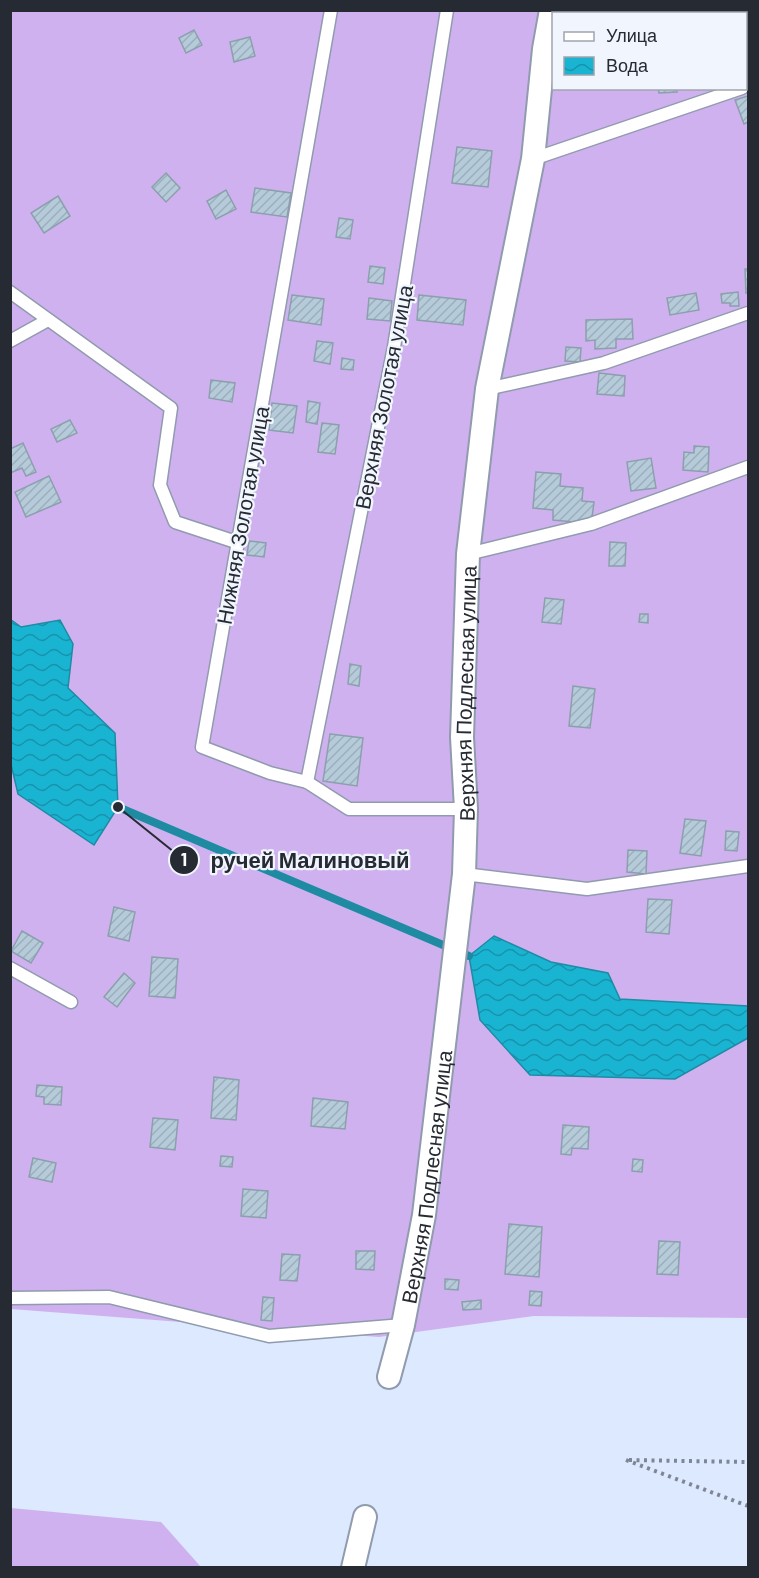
<svg xmlns="http://www.w3.org/2000/svg" width="759" height="1578" font-family="Barlow,sans-serif">
<style>
.garden{fill:#d0b1f0;fill-rule:evenodd}
.water{fill:url(#water-waves);stroke:#1e8ba3;stroke-width:1.5}
.lines{fill:none;stroke-linecap:round;stroke-linejoin:round}
.stream{stroke:#1e8ba3;stroke-width:8}
.building{fill:url(#building-hatch);stroke:#8b9fad;stroke-width:1.5}
.lane-casing{stroke:#909bae;stroke-width:15}
.street-casing{stroke:#909bae;stroke-width:26}
.path{stroke:#7e8695;stroke-width:4;stroke-dasharray:3 4.5;stroke-linecap:butt}
.lane{stroke:#fff;stroke-width:12}
.street{stroke:#fff;stroke-width:22}
.labels{text-anchor:middle;dominant-baseline:central;stroke-width:4.5;stroke-linejoin:round;paint-order:stroke}
.street-label{font-size:21px;fill:#262a32;stroke:#f1f6fe}
.leader{fill:none;stroke:#262a32;stroke-width:2}
.callout-dot{fill:#262a32;stroke:#f1f6fe;stroke-width:2}
.mark-label{font-size:18px;text-anchor:middle;font-weight:bold;fill:#fff}
.callout-label{font-size:22px;text-anchor:middle;font-weight:bold;fill:#262a32;stroke:#f1f6fe;stroke-width:4.5;stroke-linejoin:round;paint-order:stroke}
</style>
<defs>
<pattern id="water-waves" width="16" height="10" patternUnits="userSpaceOnUse" patternTransform="scale(1.5)"><rect width="16" height="10" fill="#1ab4d3"/><path d="M0 5q4-4 8 0t8 0" fill="none" stroke="#1793ac"/></pattern>
<pattern id="building-hatch" width="6" height="6" patternUnits="userSpaceOnUse" patternTransform="scale(1.5)"><rect width="6" height="6" fill="#b6cbda"/><path d="M-1 1l2-2M0 6l6-6M5 7l2-2" fill="none" stroke="#9caebc"/></pattern>
</defs>
<rect width="100%" height="100%" fill="#dde9fe"/>
<g class="garden">
<path d="M10,11H748V1318L534,1316L379,1337L11,1309ZM554,14H746V88H554Z"/>
<polygon points="11,1508 161,1522 201,1567 11,1567"/>
</g>
<g class="water">
<polygon points="10,619 21,627 60,620 73,644 68,688 115,733 118,807 94,845 18,794 10,760"/>
<polygon points="494,936 551,962 608,973 620,999 748,1006 748,1038 675,1079 530,1075 480,1020 469,956"/>
</g>
<g class="lines">
<polyline class="stream" points="118,807 469,956"/>
</g>
<g class="building">
<rect x="746" y="20" width="2" height="28"/>
<polygon points="194,30 202,45 186,53 179,38"/>
<polygon points="250,37 255,56 234,62 230,42"/>
<polygon points="748,55 748,78 746,78 746,56"/>
<polygon points="658,88 676,88 677,92 659,93"/>
<polygon points="748,96 748,122 744,124 735,100"/>
<polygon points="457,147 492,151 488,187 452,183"/>
<polygon points="166,173 180,188 166,202 152,187"/>
<polygon points="255,188 291,193 287,217 251,212"/>
<polygon points="226,190 236,209 216,219 207,201"/>
<polygon points="58,196 70,216 44,233 31,213"/>
<polygon points="339,218 353,220 350,239 336,237"/>
<polygon points="370,266 385,268 383,284 368,282"/>
<polygon points="745,269 748,269 748,292 746,293"/>
<polygon points="738,292 739,306 730,306 730,303 722,303 721,294"/>
<polygon points="696,293 699,310 670,315 667,298"/>
<polygon points="292,295 324,299 321,325 288,320"/>
<polygon points="419,295 466,300 463,325 417,320"/>
<polygon points="369,298 392,301 390,321 367,319"/>
<polygon points="632,319 633,339 616,339 616,348 595,349 595,340 586,341 586,320"/>
<polygon points="317,341 333,343 330,364 314,361"/>
<polygon points="566,347 581,348 580,362 565,361"/>
<polygon points="342,358 354,360 353,370 341,369"/>
<polygon points="599,373 625,376 624,396 597,394"/>
<polygon points="211,380 235,383 232,402 209,398"/>
<polygon points="308,401 320,403 317,424 306,422"/>
<polygon points="272,403 297,406 293,433 269,430"/>
<polygon points="70,420 77,433 57,442 51,429"/>
<polygon points="322,423 339,425 335,454 318,452"/>
<polygon points="23,443 36,472 26,476 22,468 10,473 10,449"/>
<polygon points="694,446 709,447 708,472 683,470 684,452 694,453"/>
<polygon points="651,458 656,488 631,491 627,462"/>
<polygon points="536,472 561,474 560,486 583,488 582,501 594,502 592,518 574,522 553,520 553,510 533,508"/>
<polygon points="49,476 61,502 26,517 15,492"/>
<polygon points="249,541 266,543 264,557 247,555"/>
<polygon points="610,542 626,543 625,566 609,566"/>
<polygon points="545,598 564,600 561,624 542,622"/>
<polygon points="640,614 648,614 648,623 639,622"/>
<polygon points="350,664 361,666 359,686 348,684"/>
<polygon points="573,686 595,689 590,728 569,726"/>
<polygon points="330,734 363,738 357,786 323,781"/>
<polygon points="685,819 706,821 701,856 680,853"/>
<polygon points="726,831 739,832 737,851 725,850"/>
<polygon points="628,850 647,851 646,874 627,872"/>
<polygon points="648,899 672,900 669,934 646,932"/>
<polygon points="114,907 135,912 129,941 108,936"/>
<polygon points="22,931 43,943 31,963 11,951"/>
<polygon points="152,957 178,959 175,998 149,996"/>
<polygon points="124,973 135,983 117,1007 104,997"/>
<polygon points="214,1077 239,1080 236,1120 211,1118"/>
<polygon points="37,1085 62,1087 61,1105 44,1104 44,1097 36,1096"/>
<polygon points="313,1098 348,1102 345,1129 311,1126"/>
<polygon points="153,1118 178,1120 175,1150 150,1147"/>
<polygon points="563,1125 589,1127 588,1149 572,1148 571,1155 561,1154"/>
<polygon points="221,1156 233,1157 232,1167 220,1166"/>
<polygon points="33,1158 56,1163 52,1182 29,1177"/>
<polygon points="633,1159 643,1160 642,1172 632,1171"/>
<polygon points="243,1189 268,1191 266,1218 241,1216"/>
<polygon points="509,1224 542,1227 539,1277 505,1274"/>
<polygon points="659,1241 680,1242 678,1275 657,1274"/>
<polygon points="356,1251 375,1251 374,1270 356,1269"/>
<polygon points="282,1254 300,1255 297,1281 280,1280"/>
<polygon points="445,1279 459,1280 458,1290 445,1289"/>
<polygon points="530,1291 542,1292 541,1306 529,1305"/>
<polygon points="263,1297 274,1298 272,1321 261,1320"/>
<polygon points="481,1300 481,1309 463,1310 462,1302"/>
</g>
<g class="lines">
<g class="lane-casing">
<g id="lane">
<polyline points="331,10 202,747 270,773 307,782 349,809 466,809"/>
<polyline points="619,14 629,10"/>
<polyline points="533,159 742,88"/>
<polyline points="10,292 171,408 160,485 175,522 236,542"/>
<polyline points="10,341 48,320"/>
<polyline points="487,389 604,363 748,313"/>
<polyline points="468,554 591,524 748,467"/>
<polyline points="307,782 394,347 447,10"/>
<polyline points="464,874 587,889 748,866"/>
<polyline points="10,968 71,1002"/>
<polyline points="10,1298 109,1297 269,1336 403,1325"/>
</g>
</g>
<g class="street-casing">
<g id="street">
<path id="s1" d="M389,1377L403,1325L424,1215L464,874L466,809L462,737L468,554L487,389L533,159L544,49L551,10"/>
<polyline points="353,1568 365,1517"/>
</g>
</g>
<g class="path">
<polyline points="626,1460 748,1506"/>
<polyline points="629,1460 748,1462"/>
</g>
<use href="#lane" class="lane"/>
<use href="#street" class="street"/>
</g>
<g class="labels">
<g class="street-label">
<text transform="translate(383 397) rotate(-79)">Верхняя Золотая улица</text>
<text transform="translate(242 515) rotate(-80)">Нижняя Золотая улица</text>
<text stroke="none"><textPath href="#s1" startOffset="690">Верхняя Подлесная улица</textPath></text>
<text stroke="none"><textPath href="#s1" startOffset="204">Верхняя Подлесная улица</textPath></text>
</g>
</g>
<path class="leader" d="M118 807L184 860"/>
<g class="callout-dot">
<circle cx="118" cy="807" r="6"/>
<circle cx="184" cy="860" r="15"/>
</g>
<g class="mark-label">
<text x="184" y="866">1</text>
</g>
<g class="callout-label">
<text x="310" y="868">ручей Малиновый</text>
</g>
<rect width="759" height="1578" fill="none" stroke="#262a32" stroke-width="24"/>
<rect x="552" y="12" width="195" height="78" fill="#f1f6fe" stroke="#a0a4ac" stroke-width="1.5"/>
<rect x="564" y="32" width="30" height="9" fill="#ffffff" stroke="#a0a4ac" stroke-width="1.5"/>
<text x="606" y="42" font-size="18" fill="#262a32">Улица</text>
<rect x="564" y="57" width="30" height="18" fill="url(#water-waves)" stroke="#a0a4ac" stroke-width="1.5"/>
<text x="606" y="72" font-size="18" fill="#262a32">Вода</text>
</svg>
